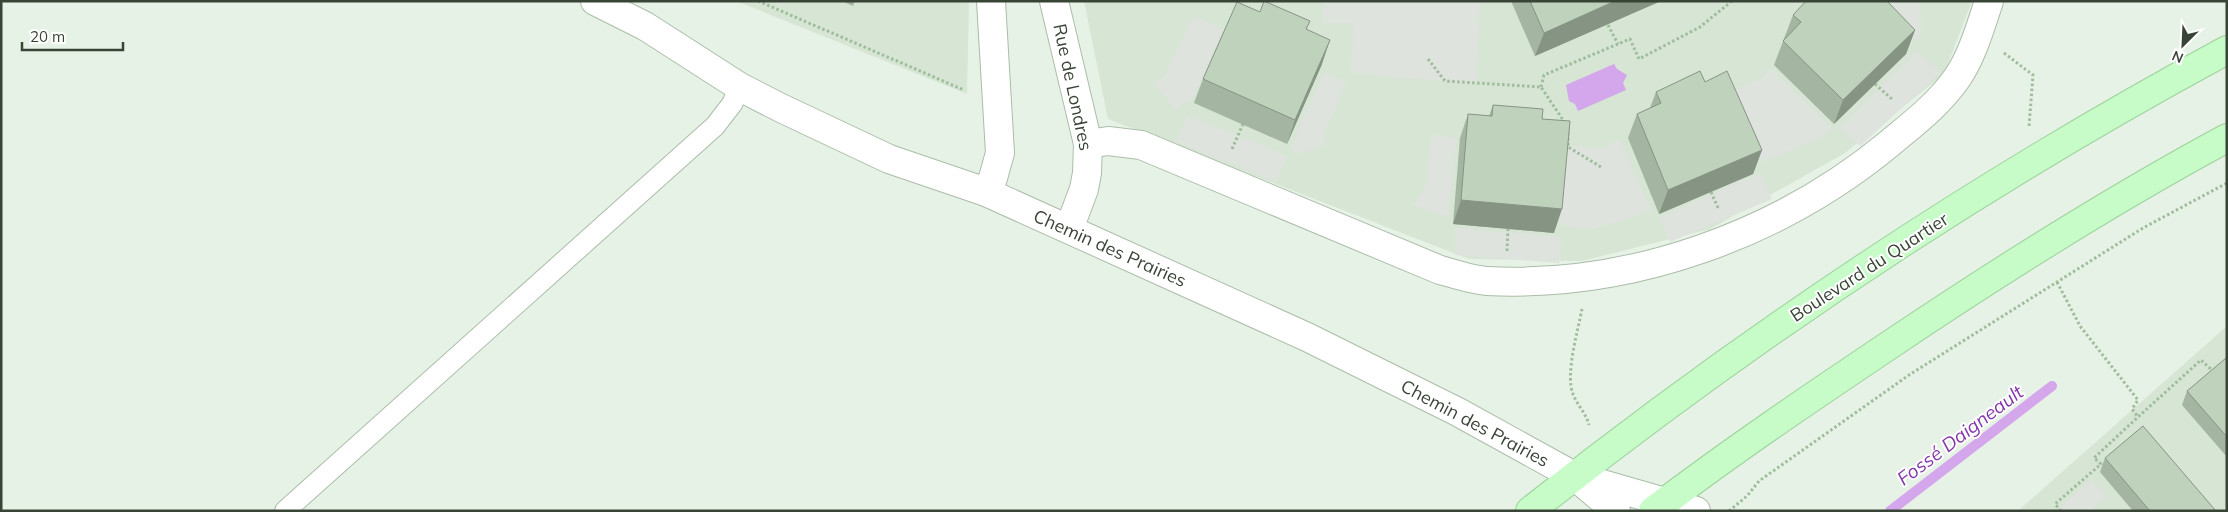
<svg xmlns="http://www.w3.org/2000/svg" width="2228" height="512" font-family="Mulish,sans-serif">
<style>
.residential{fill:#d6e5d4}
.parking{fill:#dfe3de}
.water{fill:#d4a6eb}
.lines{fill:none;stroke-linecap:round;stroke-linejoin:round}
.stream{stroke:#d4a6eb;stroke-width:10}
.service-casing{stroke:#abbda9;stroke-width:22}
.minor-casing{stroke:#abbda9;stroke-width:30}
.tertiary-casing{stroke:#abbda9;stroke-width:30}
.secondary-casing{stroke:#9bd29b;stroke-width:30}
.path{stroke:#9fbd9c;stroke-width:3;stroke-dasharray:2.5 2.5;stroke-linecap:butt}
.service{stroke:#fff;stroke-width:20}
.minor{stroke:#fff;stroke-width:28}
.tertiary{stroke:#fff;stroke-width:28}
.secondary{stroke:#c7fbc8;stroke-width:28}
.wall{fill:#a4b5a2}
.shaded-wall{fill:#869484}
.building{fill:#bfd3bc;stroke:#869484}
.labels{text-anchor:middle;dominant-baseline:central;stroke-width:4;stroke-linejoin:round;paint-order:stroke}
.street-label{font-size:18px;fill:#384436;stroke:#fff}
.water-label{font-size:19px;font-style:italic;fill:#8336a9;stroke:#fff}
</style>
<rect width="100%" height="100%" fill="#e7f2e6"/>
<g class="residential">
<polygon points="736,1 969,1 967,94"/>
<polygon points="1084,1 1972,1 1944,74 1845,153 1710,229 1582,261 1469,259 1108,119"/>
<polygon points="2227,326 2227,511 2018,511"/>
</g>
<g class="parking">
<polygon points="1323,1 1480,1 1476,84 1350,73 1354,23 1322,23"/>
<polygon points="1861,1 1920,1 1921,36 1908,47"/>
<polygon points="1193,16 1223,29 1192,101 1186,101 1176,110 1152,82 1164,77"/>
<polygon points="1917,52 1941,72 1860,146 1840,126"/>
<polygon points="1771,68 1831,127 1818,139 1753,166 1723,94 1760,79"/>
<polygon points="1324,72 1346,82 1323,137 1326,145 1296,155 1291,147"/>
<polygon points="1187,115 1287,156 1276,182 1175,142"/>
<polygon points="1431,134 1457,138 1448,217 1413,205 1426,186"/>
<polygon points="1619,139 1652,211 1592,229 1558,225 1564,144 1599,149"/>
<polygon points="1760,173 1772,199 1670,242 1659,218"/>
<polygon points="1455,228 1561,237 1559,263 1455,255"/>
<polygon points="2091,479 2106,497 2091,511 2056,511"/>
</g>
<polygon class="water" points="1614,64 1617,69 1627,75 1623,83 1626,90 1578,111 1575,104 1569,101 1566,85"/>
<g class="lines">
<polyline class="stream" points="1890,511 2052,386"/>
<g class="service-casing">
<polyline id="service" points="285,511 715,126 732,104 740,87"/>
</g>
<g class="minor-casing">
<g id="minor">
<polyline points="595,1 645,26 740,87 781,108 889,159 986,192 1307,337 1458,412 1574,476"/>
<polyline points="1054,1 1088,144 1087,173 1084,189 1069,229"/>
<path d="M1088,144L1108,141L1141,145L1440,270C1455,274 1472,280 1487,281C1631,288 1779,235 1890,143C1914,123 1939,104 1957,78C1972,57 1981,25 1989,1"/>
<polyline points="986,192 993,178 1000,153 991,1"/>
</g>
</g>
<g class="tertiary-casing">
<g id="tertiary">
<polyline points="1574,476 1696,511"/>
<polyline points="1583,483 1616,511"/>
</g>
</g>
<g class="secondary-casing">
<g id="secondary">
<path d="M1530,511C1748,338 1982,182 2227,50"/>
<path d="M1653,511C1729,453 1809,399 1888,346C1998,272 2110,201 2227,138"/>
</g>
</g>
<g class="path">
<polyline points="758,1 964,90"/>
<polyline points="1608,25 1618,44"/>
<polyline points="2004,53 2033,75 2029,127"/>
<polyline points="1428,59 1445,81 1541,87 1565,123"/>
<polyline points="1875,84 1893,100"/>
<polyline points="1541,87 1544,75 1630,39 1639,59 1700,27 1732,1"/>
<polyline points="1568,128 1568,147 1601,167"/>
<polyline points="1232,149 1243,124"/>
<polyline points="1711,192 1719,210"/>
<polyline points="1507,251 1508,229"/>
<polyline points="2057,282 2080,326 2138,400 2132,409 2138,417 2201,360 2214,372"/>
<path d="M1582,309C1578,330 1565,375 1573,394C1577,405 1586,413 1589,425"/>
<polyline points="1729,511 1747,496 1759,481 1909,375 2143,228 2227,183"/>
<polyline points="2061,511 2055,504 2101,464 2094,458 2138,417"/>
</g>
<use href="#service" class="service"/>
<use href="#minor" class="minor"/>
<use href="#tertiary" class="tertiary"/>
<use href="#secondary" class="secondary"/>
</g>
<g class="wall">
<polygon points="842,1 855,1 853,6"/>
<polygon points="1511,1 1661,1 1535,56"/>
<polygon points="1260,12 1310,21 1306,30 1322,64 1287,144 1194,103 1203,79"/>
<polygon points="1793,15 1915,30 1906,54 1834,124 1774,65"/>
<polygon points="1705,82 1762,150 1753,174 1659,214 1628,138 1637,114 1650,108 1656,92"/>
<polygon points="1493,105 1542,119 1554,233 1453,224 1460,138 1468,114 1489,116"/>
<polygon points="2227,358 2227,457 2182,405 2187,391"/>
<polygon points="2105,458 2216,511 2133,511 2100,472"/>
</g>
<g class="shaded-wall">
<polygon points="1615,1 1661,1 1535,56 1544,33"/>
<polygon points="1915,30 1906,54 1834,124 1843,100"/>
<polygon points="1330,40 1322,64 1287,144 1295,120"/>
<polygon points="1762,150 1753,174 1659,214 1668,190"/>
<polygon points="1461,200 1562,209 1554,233 1453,224"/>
</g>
<g class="building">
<polygon points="1264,1 1310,21 1306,29 1330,40 1295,120 1203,79 1237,2 1260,12"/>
<polygon points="1530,1 1615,1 1544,33"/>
<polygon points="1806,1 1887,1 1915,30 1843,100 1783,41 1801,22 1793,15"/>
<polygon points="1700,71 1705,82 1727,71 1762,150 1668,190 1637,114 1661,103 1656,92"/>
<polygon points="1493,105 1543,109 1542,119 1570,121 1562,209 1461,200 1468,114 1492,116"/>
<polygon points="2226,358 2227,358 2227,437 2187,391"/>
<polygon points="2143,426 2216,511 2150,511 2105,458"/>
</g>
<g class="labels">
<g class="street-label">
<text transform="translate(1073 87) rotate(78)">Rue de Londres</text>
<text transform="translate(1110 248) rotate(24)">Chemin des Prairies</text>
<text transform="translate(1869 267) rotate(-33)">Boulevard du Quartier</text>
<text transform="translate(1475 423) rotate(28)">Chemin des Prairies</text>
</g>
<g class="water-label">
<text transform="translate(1960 435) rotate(-37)">Fossé Daigneault</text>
</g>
</g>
<rect width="2228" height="512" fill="none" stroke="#384436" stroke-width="5"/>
<g transform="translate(2183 45) rotate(204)" stroke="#ffffff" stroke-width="4" paint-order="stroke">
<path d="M0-4L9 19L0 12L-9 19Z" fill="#384436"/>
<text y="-8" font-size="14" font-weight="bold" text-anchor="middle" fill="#384436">N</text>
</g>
<path d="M22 42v8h101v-8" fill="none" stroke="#384436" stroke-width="2.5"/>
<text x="30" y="42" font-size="15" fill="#384436" stroke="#ffffff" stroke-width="4" paint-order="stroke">20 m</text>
</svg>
